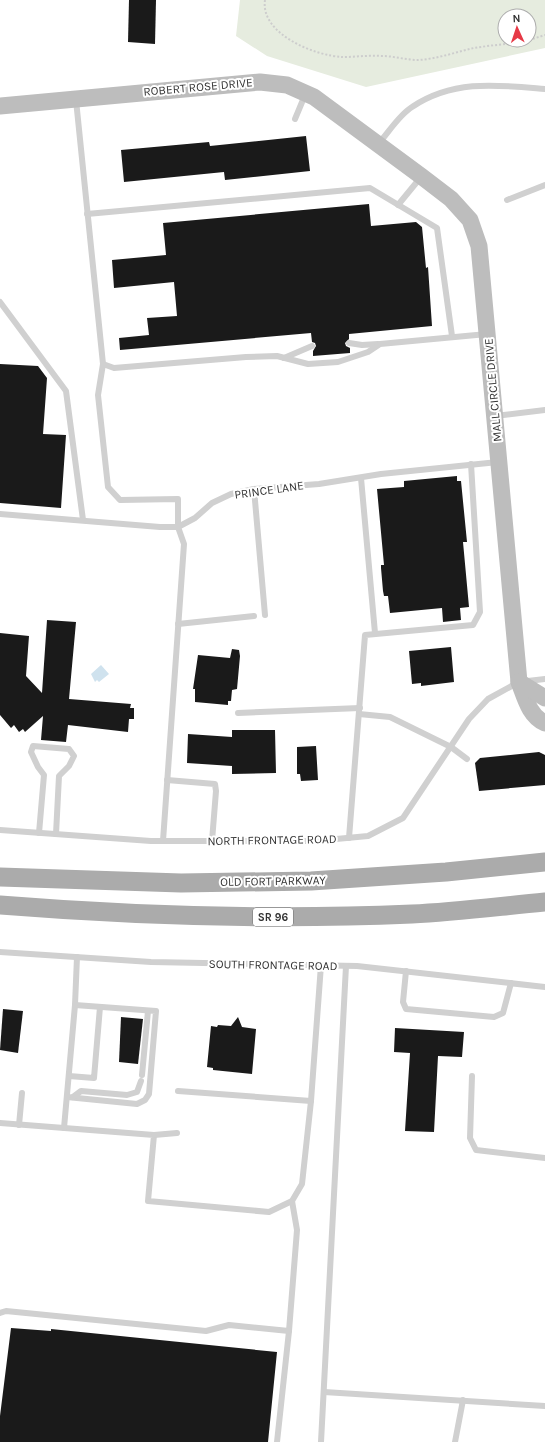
<svg xmlns="http://www.w3.org/2000/svg" width="545" height="1442" font-family="Karla,sans-serif">
<style>
.green{fill:#e6ecdf;fill-rule:evenodd}
.water{fill:#cfe2ee}
.building{fill:#1a1a1a}
.lines{fill:none;stroke-linecap:round;stroke-linejoin:round}
.path{stroke:#cdcdcd;stroke-width:2;stroke-dasharray:2 2;stroke-linecap:butt}
.lane{stroke:#d0d0d0;stroke-width:6}
.secondary{stroke:#bdbdbd;stroke-width:17}
.primary{stroke:#ababab;stroke-width:19}
.labels{text-anchor:middle;dominant-baseline:central;stroke-width:4;stroke-linejoin:round;paint-order:stroke}
.shield{fill:#fff;stroke:#707070;stroke-width:1}
.shield-label{font-size:11px;font-weight:bold;fill:#333}
.street-label{font-size:12px;fill:#333;stroke:#fff}
</style>
<rect width="100%" height="100%" fill="#fff"/>
<path class="green" d="M240,0H545V48L366,87L267,56L236,36ZM505,16H529V40H505Z"/>
<polygon class="water" points="101,665 109,674 99,682 97,680 95,682 91,674"/>
<g class="building">
<polygon points="129,0 156,0 155,44 128,42"/>
<polygon points="306,136 310,171 225,180 224,172 124,182 121,150 209,142 210,146"/>
<polygon points="369,204 371,226 416,222 422,227 426,268 428,267 432,326 349,334 349,339 345,343 346,346 350,348 350,353 313,356 313,351 316,346 315,343 312,342 311,333 120,350 119,338 149,335 147,318 177,316 174,282 114,288 112,260 166,255 163,223"/>
<polygon points="0,364 38,366 47,378 43,434 66,435 61,508 0,503"/>
<polygon points="457,476 457,481 461,481 467,542 463,542 469,607 460,608 461,620 443,622 442,608 390,613 388,596 384,596 383,591 381,568 381,565 384,565 377,489 404,487 404,481"/>
<polygon points="47,620 76,622 69,699 131,704 130,708 134,708 134,719 129,719 128,732 68,725 66,742 41,740 43,716 25,732 23,729 19,732 14,725 11,728 0,715 0,633 29,636 26,676 42,693"/>
<polygon points="451,647 454,682 421,686 421,683 412,684 409,651"/>
<polygon points="232,649 239,650 240,656 237,689 232,690 231,701 228,701 228,705 195,702 195,689 193,689 198,655 230,658"/>
<polygon points="232,730 275,730 276,773 232,774 232,766 187,763 188,734 232,737"/>
<polygon points="316,746 318,780 301,781 300,774 297,774 297,747"/>
<polygon points="539,752 545,755 545,785 479,791 475,763 480,758"/>
<polygon points="3,1009 23,1011 18,1053 0,1050"/>
<polygon points="121,1017 143,1019 138,1064 119,1062"/>
<polygon points="238,1017 242,1027 256,1029 252,1074 213,1070 213,1068 207,1067 211,1026 217,1027 218,1025 231,1026"/>
<polygon points="395,1028 464,1032 462,1057 438,1056 434,1132 405,1131 410,1053 394,1052"/>
<polygon points="11,1328 51,1331 51,1329 277,1352 268,1442 0,1442 0,1416"/>
</g>
<g class="lines">
<g class="path">
<path d="M265,0C260,34 315,56 343,57C356,57 369,55 382,56C394,56 406,60 418,60C437,59 456,52 474,48C492,45 511,44 528,40"/>
<polyline points="529,40 545,35"/>
</g>
<g class="lane">
<polyline points="76,100 103,364 98,395 108,487 120,500 178,499 178,527 184,544 163,841"/>
<polyline points="295,119 305,95"/>
<path d="M379,143C389,132 399,115 412,107C454,79 498,85 545,89"/>
<polyline points="507,200 545,185"/>
<polyline points="398,205 421,177"/>
<polyline points="87,214 370,188 437,228 452,336"/>
<polyline points="0,302 66,391 83,520"/>
<polyline points="349,343 362,345 378,344"/>
<polyline points="284,358 312,346"/>
<polyline points="103,364 114,368 246,357 277,356 308,364 338,362 368,352 380,344 487,334"/>
<polyline points="495,416 545,410"/>
<polyline points="361,478 375,633"/>
<polyline points="254,489 265,615"/>
<polyline points="0,514 160,527 178,527 195,518 212,503 231,494 254,489 319,484 381,474 498,462"/>
<polyline points="178,624 254,616"/>
<polyline points="238,713 360,708"/>
<polyline points="359,714 390,717 451,747 467,759"/>
<polyline points="167,780 215,784 216,791 212,841"/>
<polyline points="0,830 151,841 315,841 368,836 403,818 469,719 488,699 519,682 545,679"/>
<polyline points="39,833 44,775 38,767 31,752 33,746 69,749 74,756 69,766 59,776 56,834"/>
<polyline points="349,838 365,635 473,625 480,612 471,464"/>
<polyline points="0,952 151,962 357,966 545,987"/>
<polyline points="406,971 403,1002 406,1009 494,1017 503,1013 511,983"/>
<polyline points="142,1075 148,1011"/>
<polyline points="69,1076 94,1078 100,1007"/>
<polyline points="472,1076 470,1138 476,1150 545,1158"/>
<polyline points="178,1091 311,1101"/>
<polyline points="67,1097 137,1104 145,1100 149,1094 156,1011 75,1005"/>
<polyline points="73,1097 81,1091 127,1095 137,1092 141,1081"/>
<polyline points="0,1123 154,1135 148,1201 269,1212 292,1201 302,1184 311,1101 321,965"/>
<polyline points="19,1125 22,1093"/>
<polyline points="64,1128 75,1005 77,957"/>
<polyline points="154,1135 177,1133"/>
<polyline points="0,1313 6,1311 206,1331 229,1325 289,1331 297,1230 292,1201"/>
<polyline points="324,1392 545,1406"/>
<polyline points="277,1442 289,1331"/>
<polyline points="321,1442 346,966"/>
<polyline points="455,1442 463,1400"/>
</g>
<g class="secondary">
<path d="M0,106L260,82L287,85L314,97L421,176L451,199L470,220L479,246L519,682C525,697 529,716 545,723"/>
<polyline points="519,682 545,698"/>
</g>
<g class="primary">
<polyline points="0,877 181,883 311,881 446,872 545,862"/>
<path d="M0,905C137,916 274,920 412,914C456,912 501,906 545,902"/>
</g>
</g>
<g class="labels">
<rect class="shield" x="253" y="908" width="40" height="18" rx="3"/>
<g class="shield-label">
<text x="273" y="917">SR 96</text>
</g>
<g class="street-label">
<text transform="translate(198 87) rotate(-5)">ROBERT ROSE DRIVE</text>
<text transform="translate(493 390) rotate(-95)">MALL CIRCLE DRIVE</text>
<text transform="translate(269 490) rotate(-8)">PRINCE LANE</text>
<text transform="translate(272 840) rotate(-1)">NORTH FRONTAGE ROAD</text>
<text transform="translate(273 881) rotate(-1)">OLD FORT PARKWAY</text>
<text transform="translate(273 965) rotate(1)">SOUTH FRONTAGE ROAD</text>
</g>
</g>
<g transform="translate(517 28) rotate(357)"><circle r="19" fill="#ffffff" stroke="#adadad"/>
<path d="M0-3L7 15L0 10L-7 15Z" fill="#e63946"/>
<text y="-6" font-size="11" font-weight="bold" text-anchor="middle" fill="#333333">N</text>
</g>
</svg>
